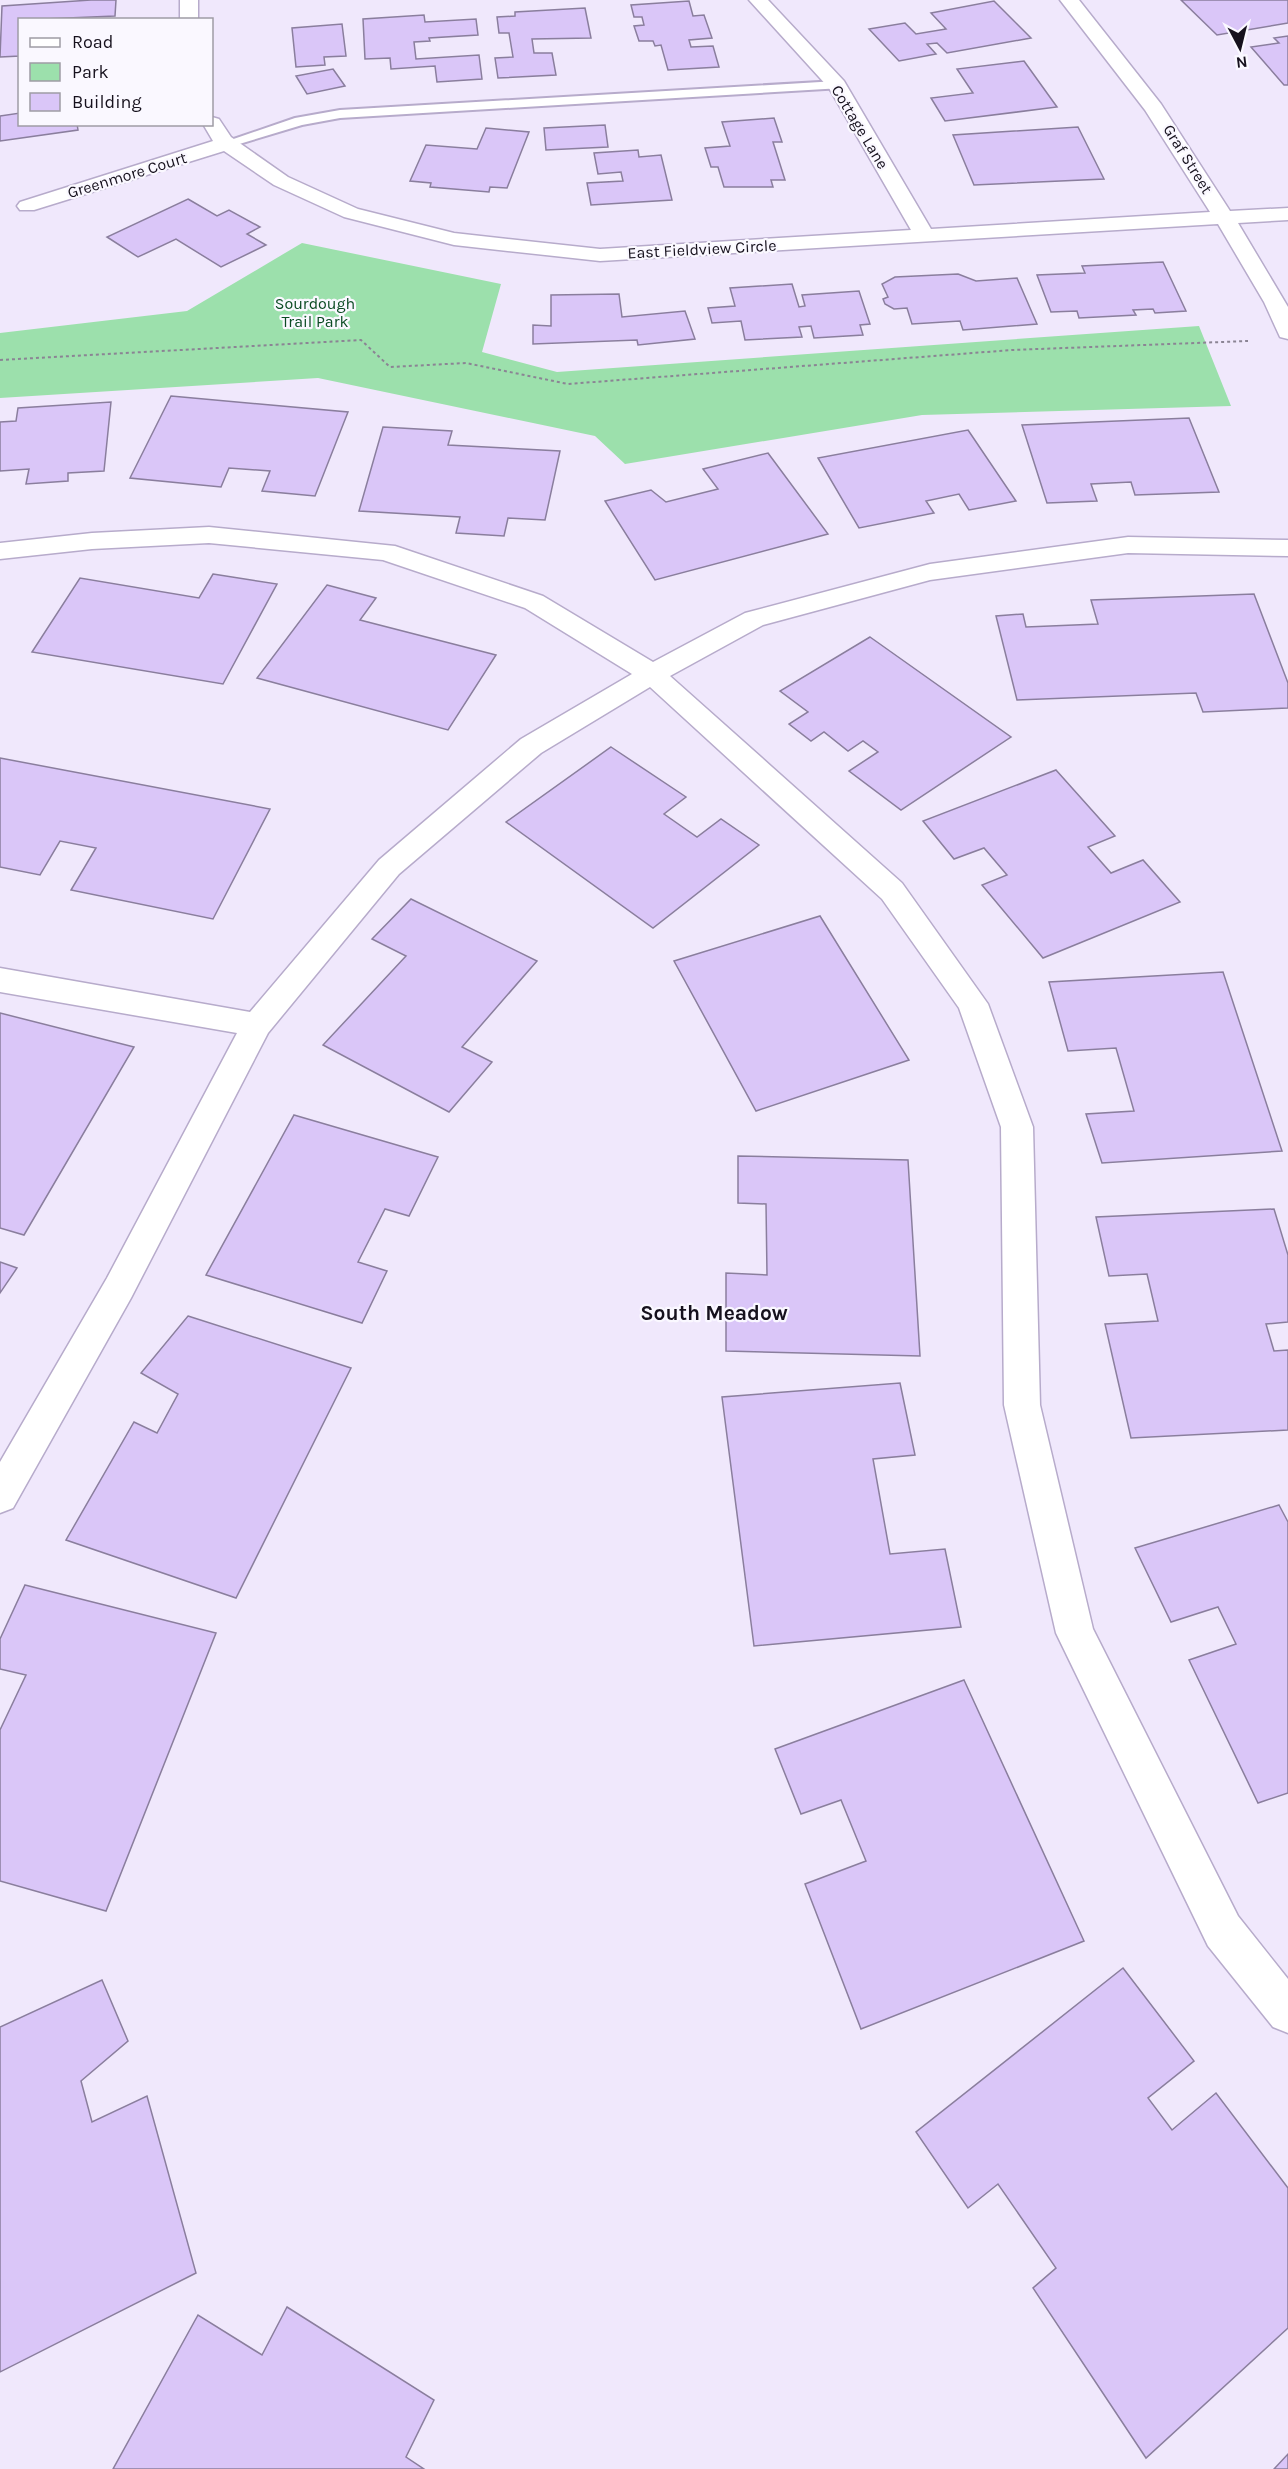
<svg xmlns="http://www.w3.org/2000/svg" width="1288" height="2469" font-family="Karla,sans-serif">
<style>
.green{fill:#9ce0ac}
.building{fill:#dac6f8;stroke:#8a7e9d;stroke-width:1.5}
.lines{fill:none;stroke-linecap:round;stroke-linejoin:round}
.lane-casing{stroke:#b7abcb;stroke-width:4}
.street-casing{stroke:#b7abcb;stroke-width:3}
.path{stroke:#8b8494;stroke-width:2;stroke-dasharray:3 3;stroke-linecap:butt}
.lane{fill:#fff;fill-rule:evenodd}
.street{fill:#fff;fill-rule:evenodd}
.labels{text-anchor:middle;dominant-baseline:central;stroke-width:4.5;stroke-linejoin:round;paint-order:stroke}
.far-street-label{font-size:16px;fill:#16111d;stroke:#faf8ff}
.far-park-label{font-size:16px;fill:#0b4b23;stroke:#faf8ff}
.neighbourhood-label{font-size:21px;font-weight:bold;fill:#16111d;stroke:#faf8ff}
</style>
<rect width="100%" height="100%" fill="#f0e8fc"/>
<polygon class="green" points="302,243 501,284 482,352 557,372 1199,326 1231,406 922,415 625,464 595,436 318,378 0,398 0,333 187,311"/>
<g class="building">
<polygon points="91,0 116,0 115,16 20,20 20,56 0,57 2,6"/>
<polygon points="1181,0 1288,0 1288,23 1217,35"/>
<polygon points="689,1 693,16 704,15 712,38 689,40 691,47 713,46 719,67 668,70 661,45 655,46 653,41 639,41 634,26 644,25 642,17 634,17 631,5"/>
<polygon points="994,1 1031,38 947,53 937,43 927,44 936,54 899,61 869,29 905,23 916,34 946,29 931,13"/>
<polygon points="585,8 591,38 532,39 534,53 552,53 556,75 498,78 495,58 513,57 509,33 499,33 497,17 515,16 515,12"/>
<polygon points="424,15 425,22 476,19 478,35 429,38 430,41 414,42 416,59 479,55 482,79 437,82 435,66 391,69 390,58 365,59 363,19"/>
<polygon points="342,24 346,56 324,57 325,65 296,67 292,28"/>
<polygon points="1288,36 1288,85 1284,85 1251,47 1279,43 1274,38"/>
<polygon points="1024,61 1057,107 945,121 931,98 973,93 957,69"/>
<polygon points="333,69 345,86 307,94 296,76"/>
<polygon points="20,113 20,124 77,124 78,130 0,141 0,116"/>
<polygon points="774,118 782,142 773,142 785,180 771,180 773,187 724,187 718,167 711,167 705,148 730,146 722,122"/>
<polygon points="605,125 608,147 546,150 544,128"/>
<polygon points="1078,127 1104,179 974,185 953,135"/>
<polygon points="486,128 529,132 507,188 490,187 489,192 430,187 431,183 410,181 426,145 477,149"/>
<polygon points="638,150 639,157 661,155 672,200 591,205 587,183 623,181 621,172 598,174 594,153"/>
<polygon points="188,199 217,216 229,210 260,227 247,234 266,245 221,267 176,239 138,257 107,237"/>
<polygon points="1163,262 1186,311 1155,313 1153,309 1133,310 1136,315 1079,318 1077,311 1051,312 1037,275 1085,273 1082,266"/>
<polygon points="958,274 976,281 1017,278 1037,324 963,330 960,321 912,324 907,308 894,309 885,304 883,299 888,297 882,284 895,277"/>
<polygon points="792,284 799,307 805,306 802,295 859,291 870,324 860,325 863,335 814,338 811,326 799,327 802,337 745,340 741,321 712,323 708,308 735,306 730,288"/>
<polygon points="619,294 622,317 685,311 695,339 638,345 637,340 533,344 533,325 551,326 551,295"/>
<polygon points="171,396 348,412 315,496 262,491 270,471 229,468 221,487 130,478"/>
<polygon points="111,402 104,471 68,473 68,481 26,484 29,469 0,471 0,422 16,421 18,408"/>
<polygon points="1189,418 1219,492 1135,495 1131,482 1091,484 1097,501 1047,503 1022,425"/>
<polygon points="383,427 452,431 448,445 560,451 545,520 508,518 504,536 456,533 460,517 359,511"/>
<polygon points="968,430 1016,501 969,510 959,494 926,501 934,513 859,528 818,458"/>
<polygon points="768,453 828,534 655,580 605,501 651,490 666,502 718,489 703,469"/>
<polygon points="213,574 277,584 223,684 32,652 80,578 199,598"/>
<polygon points="327,585 376,598 360,620 496,655 448,730 257,678"/>
<polygon points="1254,594 1288,683 1288,708 1203,712 1196,693 1017,700 996,616 1023,614 1026,627 1098,624 1091,600"/>
<polygon points="870,637 1011,737 901,810 849,771 878,752 863,741 848,751 824,732 811,741 789,724 808,712 780,691"/>
<polygon points="611,747 686,797 664,814 697,837 721,819 759,845 653,928 506,822"/>
<polygon points="0,758 270,809 213,919 71,890 96,848 60,841 40,875 0,867"/>
<polygon points="1056,770 1115,836 1088,847 1111,873 1143,860 1180,902 1043,958 982,885 1007,875 984,848 954,859 923,821"/>
<polygon points="411,899 537,961 462,1047 492,1062 449,1112 323,1045 406,956 372,939"/>
<polygon points="820,916 909,1060 756,1111 674,961"/>
<polygon points="1223,972 1282,1151 1102,1163 1086,1114 1134,1111 1116,1048 1068,1051 1049,982"/>
<polygon points="0,1013 134,1047 24,1235 0,1228"/>
<polygon points="294,1115 438,1157 409,1216 385,1209 358,1262 387,1271 362,1323 206,1275"/>
<polygon points="738,1156 908,1160 920,1356 726,1351 726,1273 767,1275 766,1204 738,1203"/>
<polygon points="1274,1209 1288,1255 1288,1322 1266,1324 1274,1351 1288,1350 1288,1430 1131,1438 1105,1324 1158,1321 1147,1274 1109,1276 1096,1217"/>
<polygon points="0,1262 17,1268 0,1293"/>
<polygon points="188,1316 351,1368 236,1598 66,1540 134,1422 157,1433 178,1394 141,1373"/>
<polygon points="900,1383 915,1455 873,1459 890,1554 945,1549 961,1627 754,1646 722,1397"/>
<polygon points="1279,1505 1288,1522 1288,1793 1258,1803 1189,1660 1236,1644 1218,1607 1171,1622 1135,1548"/>
<polygon points="25,1585 216,1633 106,1911 0,1881 0,1730 26,1675 0,1669 0,1639"/>
<polygon points="964,1680 1084,1941 861,2029 805,1884 866,1861 841,1800 801,1814 775,1749"/>
<polygon points="1123,1968 1194,2061 1148,2098 1172,2130 1216,2093 1288,2188 1288,2328 1146,2458 1033,2288 1056,2268 998,2184 968,2208 916,2132"/>
<polygon points="102,1980 128,2041 81,2081 92,2122 147,2096 196,2273 0,2372 0,2027"/>
<polygon points="287,2307 434,2400 406,2457 424,2469 113,2469 198,2315 262,2355"/>
<polygon points="1288,2454 1288,2469 1274,2469"/>
</g>
<g class="lines">
<g class="lane-casing">
<polygon id="lane" points="837,81 844,85 842,88 340,118 302,125 226,148 219,144 295,118 340,110"/>
</g>
<g class="street-casing">
<g id="street">
<rect x="180" y="0" width="18" height="20"/>
<polygon points="749,0 768,0 844,81 931,229 1210,212 1145,110 1060,0 1079,0 1161,104 1230,211 1288,208 1288,220 1238,223 1288,307 1288,339 1280,337 1264,302 1218,224 600,261 454,245 344,217 274,185 224,151 34,210 20,210 17,206 20,202 213,141 203,124 212,124 212,117 219,119 231,137 288,177 358,209 454,233 600,249 911,230 829,88"/>
<polygon points="209,527 395,546 543,596 653,662 745,613 930,564 1128,537 1288,540 1288,556 1128,553 930,580 763,625 670,676 902,883 988,1004 1033,1127 1040,1405 1093,1629 1238,1916 1288,1979 1288,2033 1273,2027 1208,1946 1056,1633 1004,1405 1001,1127 959,1008 882,899 650,687 541,753 399,874 268,1033 131,1298 13,1508 0,1513 0,1462 107,1278 237,1033 0,992 0,968 250,1012 379,860 521,739 632,674 525,608 383,560 209,543 92,549 0,559 0,543 92,533"/>
</g>
</g>
<polyline class="path" points="0,360 361,340 390,367 466,363 568,384 1012,350 1248,341"/>
<use href="#lane" class="lane"/>
<use href="#street" class="street"/>
</g>
<g class="labels">
<g class="far-street-label">
<text transform="translate(860 127) rotate(59)">Cottage Lane</text>
<text transform="translate(1188 159) rotate(58)">Graf Street</text>
<text transform="translate(127 175) rotate(-17)">Greenmore Court</text>
<text transform="translate(702 249) rotate(-3)">East Fieldview Circle</text>
</g>
<g class="far-park-label">
<text x="315" y="303">Sourdough<tspan x="315" dy="18">Trail Park</tspan></text>
</g>
<g class="neighbourhood-label">
<text x="714" y="1313">South Meadow</text>
</g>
</g>
<rect x="18" y="18" width="195" height="108" fill="#faf8ff" stroke="#9f9ca5" stroke-width="1.5"/>
<rect x="30" y="38" width="30" height="9" fill="#ffffff" stroke="#9f9ca5" stroke-width="1.5"/>
<text x="72" y="48" font-size="18" fill="#16111d">Road</text>
<rect x="30" y="63" width="30" height="18" fill="#9ce0ac" stroke="#9f9ca5" stroke-width="1.5"/>
<text x="72" y="78" font-size="18" fill="#16111d">Park</text>
<rect x="30" y="93" width="30" height="18" fill="#dac6f8" stroke="#9f9ca5" stroke-width="1.5"/>
<text x="72" y="108" font-size="18" fill="#16111d">Building</text>
<g transform="translate(1240 48) rotate(173)" stroke="#faf8ff" stroke-width="4.5" paint-order="stroke">
<path d="M0-4.5L10 22L0 15L-10 22Z" fill="#16111d"/>
<text y="-9" font-size="16" font-weight="bold" text-anchor="middle" fill="#16111d">N</text>
</g>
</svg>
